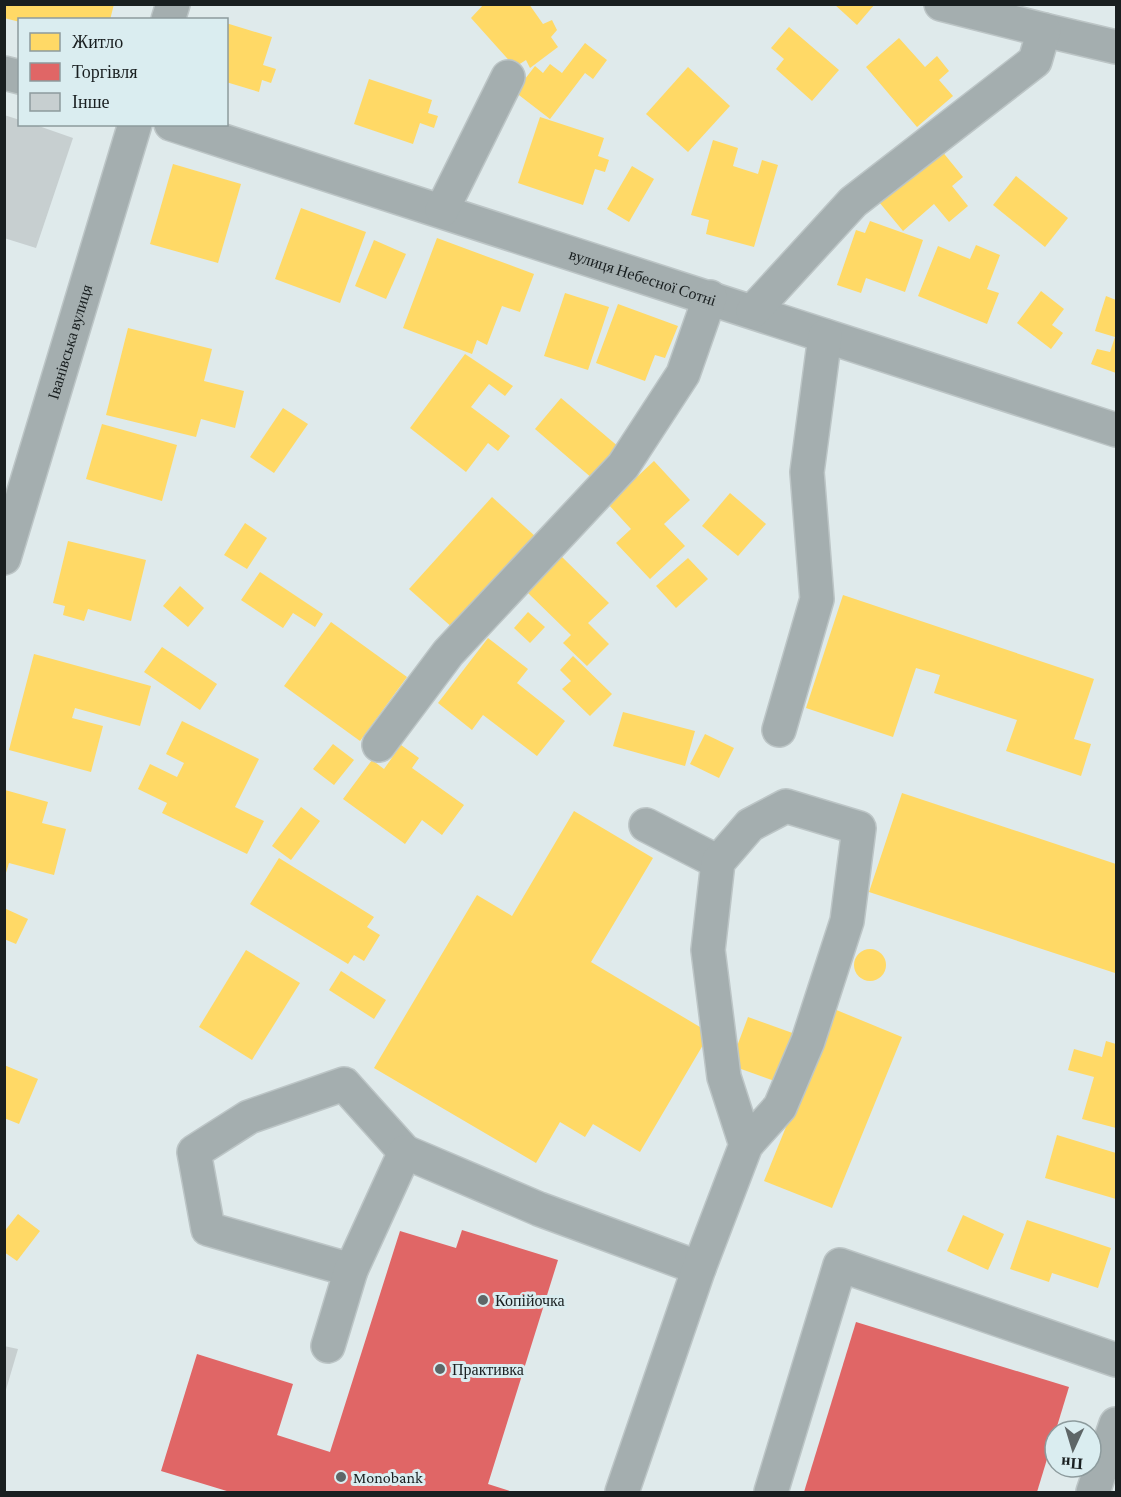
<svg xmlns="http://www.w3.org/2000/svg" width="1121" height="1497" font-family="'Crimson Pro',serif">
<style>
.homes{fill:#ffd966}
.shops{fill:#e06666}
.building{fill:#c7cfd0}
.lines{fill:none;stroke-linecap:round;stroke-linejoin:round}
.minor-casing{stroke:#bcc5c6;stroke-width:36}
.minor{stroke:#a4aeaf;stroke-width:33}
.poi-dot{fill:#5e6667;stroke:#daedf0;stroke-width:2}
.labels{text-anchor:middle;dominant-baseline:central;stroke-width:6;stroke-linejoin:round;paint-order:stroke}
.street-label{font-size:16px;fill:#191f20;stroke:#daedf0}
.poi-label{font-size:16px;fill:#191f20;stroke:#daedf0;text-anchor:start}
</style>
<rect width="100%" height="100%" fill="#dfeaeb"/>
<g class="homes">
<polygon points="4,4 114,4 110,20 20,22 4,18"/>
<polygon points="484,4 529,4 543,24 552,20 557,30 551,37 558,47 530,68 526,60 515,67 471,18"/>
<polygon points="834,4 875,4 857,25"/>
<polygon points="226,23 272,37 263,65 276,69 271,83 262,80 259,92 226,82"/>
<polygon points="789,27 839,70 812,101 776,69 784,59 771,48"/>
<polygon points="899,38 925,67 937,56 949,71 939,80 953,96 917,127 866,67"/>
<polygon points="585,43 607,60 593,79 585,73 550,119 515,92 535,66 543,73 550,64 562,73"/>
<polygon points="688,67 730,106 688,152 646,114"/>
<polygon points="369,79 432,100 428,113 438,116 434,128 420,123 413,144 354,124"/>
<polygon points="540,117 604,138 598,156 609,160 605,172 595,169 583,205 518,183"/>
<polygon points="713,140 738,148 733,166 758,174 762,160 778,165 754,247 706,234 709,220 691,215"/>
<polygon points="941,150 963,177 952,186 968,206 949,222 934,204 903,231 879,202"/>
<polygon points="173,164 241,184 218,263 150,244"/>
<polygon points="632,166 654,179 629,222 607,209"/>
<polygon points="1016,176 1068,218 1045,247 993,205"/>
<polygon points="301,208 366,232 340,303 275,279"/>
<polygon points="870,221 923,240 905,292 866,278 861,293 837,285 856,230 865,233"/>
<polygon points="437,238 534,274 520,312 502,306 487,345 477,340 472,354 403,328"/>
<polygon points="374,240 406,254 386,299 355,286"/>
<polygon points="976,245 1000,255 987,289 999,293 987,324 918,296 938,246 970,259"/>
<polygon points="1041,291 1064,309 1052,325 1063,333 1051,349 1017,323"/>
<polygon points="565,293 609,307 588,370 544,356"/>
<polygon points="1106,296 1116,300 1116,373 1091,364 1097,349 1110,352 1115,337 1095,331"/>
<polygon points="618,304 678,326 665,358 655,355 645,381 596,363"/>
<polygon points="128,328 212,349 204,381 244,391 235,428 201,419 196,437 106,415"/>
<polygon points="465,354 513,386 505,396 489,384 471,407 510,436 498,451 488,443 466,472 410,428"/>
<polygon points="561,398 620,448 593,479 535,429"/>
<polygon points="283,408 308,424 274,473 250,457"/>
<polygon points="102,424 177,445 162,501 86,479"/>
<polygon points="654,461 690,500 664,524 685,546 650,579 616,543 631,529 608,504"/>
<polygon points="730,493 766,524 738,556 702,526"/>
<polygon points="492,497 536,537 454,629 409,589"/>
<polygon points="245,523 267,538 247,569 224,555"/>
<polygon points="68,541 146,560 131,621 88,609 84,621 63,615 65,606 53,603"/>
<polygon points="562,557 609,603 588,623 609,644 587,666 563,643 571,635 527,592"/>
<polygon points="688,558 708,579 676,608 656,586"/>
<polygon points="260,572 323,614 315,627 293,613 283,628 241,600"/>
<polygon points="180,586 204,608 188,627 163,606"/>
<polygon points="843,595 1094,679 1074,739 1091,744 1081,776 1006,751 1017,720 934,693 940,675 916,668 893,737 806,708"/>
<polygon points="528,612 545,627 530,643 514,628"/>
<polygon points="331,622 407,677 360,741 284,686"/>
<polygon points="488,638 528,669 517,683 565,721 537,756 483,715 472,730 438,703"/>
<polygon points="162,647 217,684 200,710 144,672"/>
<polygon points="34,654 151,686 140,726 75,708 72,718 103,726 91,772 9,750"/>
<polygon points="573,656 612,694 590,716 562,689 571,681 560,670"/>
<polygon points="623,712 695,731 685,766 613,746"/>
<polygon points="182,721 259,759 235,807 264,821 247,854 162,813 167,803 138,789 150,764 177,777 184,763 166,754"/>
<polygon points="705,734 734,748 719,778 690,764"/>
<polygon points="333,744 354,760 334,785 313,769"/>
<polygon points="401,745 419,758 412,768 464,805 442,835 422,820 405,844 343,799 372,760 384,769"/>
<polygon points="5,790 48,802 42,823 66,829 54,875 9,863 5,876"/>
<polygon points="902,793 1116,864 1115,973 869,892"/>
<polygon points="301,807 320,821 291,860 272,846"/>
<polygon points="574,811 653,858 591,962 710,1033 640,1152 593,1124 585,1137 560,1122 536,1163 374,1068 477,895 512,916"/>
<polygon points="279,858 374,917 367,927 380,935 364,961 354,955 348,964 250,904"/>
<polygon points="4,908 28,919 16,944 4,939"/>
<circle cx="870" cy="965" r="16"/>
<polygon points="246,950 300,983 252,1060 199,1027"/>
<polygon points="341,971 386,1000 374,1019 329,990"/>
<polygon points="834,1009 902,1037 832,1208 764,1181"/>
<polygon points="748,1017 798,1035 780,1083 730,1065"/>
<polygon points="1106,1041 1116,1044 1116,1128 1082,1119 1094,1077 1068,1070 1074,1049 1102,1057"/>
<polygon points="4,1065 38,1079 19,1124 4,1118"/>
<polygon points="1057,1135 1116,1153 1116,1199 1045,1178"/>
<polygon points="18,1214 40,1231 17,1261 4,1252 4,1232"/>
<polygon points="963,1215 1004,1234 988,1270 947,1251"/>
<polygon points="1027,1220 1111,1248 1098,1288 1052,1273 1049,1282 1010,1269"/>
</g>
<g class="shops">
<polygon points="462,1230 558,1260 488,1484 513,1492 230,1492 161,1471 197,1354 293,1384 277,1435 330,1452 400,1231 456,1248"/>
<polygon points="856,1322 1069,1387 1037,1492 804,1492"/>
</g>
<g class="building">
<polygon points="4,115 20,120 20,124 33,124 73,138 36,248 4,238"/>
<polygon points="4,1346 18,1349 5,1393 4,1393"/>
</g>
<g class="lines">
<g class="minor-casing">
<g id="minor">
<polyline points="168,20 173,4"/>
<polyline points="1044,30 1116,47"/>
<polyline points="4,73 20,77"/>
<path id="s1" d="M171,124L1116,430"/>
<polyline points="442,210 508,77"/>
<polyline points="753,311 853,202 1035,61 1044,30 941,4"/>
<path id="s2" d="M4,558L135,124"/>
<polyline points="779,730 817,599 807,472 825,336"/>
<polyline points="379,745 448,653 623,466 683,374 710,297"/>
<polyline points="646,825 718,862"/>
<polyline points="351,1270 208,1229 194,1152 249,1117 344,1084 405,1152"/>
<polyline points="328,1346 351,1270 405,1152 539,1209 699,1268"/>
<polyline points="622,1492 699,1268 746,1145 780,1107 808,1041 847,921 859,828 786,806 750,825 718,862 708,950 724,1077 746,1145"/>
<polyline points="771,1492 840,1265 1116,1360"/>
<polyline points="1093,1492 1116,1424"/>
</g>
</g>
<use href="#minor" class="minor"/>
</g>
<g class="poi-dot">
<circle cx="483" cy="1300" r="6"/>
<circle cx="440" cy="1369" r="6"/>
<circle cx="341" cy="1477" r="6"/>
</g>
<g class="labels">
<g class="street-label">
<text stroke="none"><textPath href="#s1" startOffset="496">вулиця Небесної Сотні</textPath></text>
<text stroke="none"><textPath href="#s2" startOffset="226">Іванівська вулиця</textPath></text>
</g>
<g class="poi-label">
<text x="495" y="1300">Копійочка</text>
<text x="452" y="1369">Практивка</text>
<text x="353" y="1477">Monobank</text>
</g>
</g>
<rect width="1121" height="1497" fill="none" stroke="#191f20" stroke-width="12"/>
<rect x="18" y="18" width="210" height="108" fill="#daedf0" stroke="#8d9b9d" stroke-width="1.5"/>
<rect x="30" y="33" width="30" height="18" fill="#ffd966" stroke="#8d9b9d" stroke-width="1.5"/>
<text x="72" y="48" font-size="18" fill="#191f20">Житло</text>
<rect x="30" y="63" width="30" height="18" fill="#e06666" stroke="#8d9b9d" stroke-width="1.5"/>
<text x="72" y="78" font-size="18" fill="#191f20">Торгівля</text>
<rect x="30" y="93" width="30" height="18" fill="#c7cfd0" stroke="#8d9b9d" stroke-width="1.5"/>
<text x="72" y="108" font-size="18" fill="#191f20">Інше</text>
<g transform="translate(1073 1449) rotate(184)"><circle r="28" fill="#daedf0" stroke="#8d9b9d" stroke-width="1.5"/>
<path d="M0-4.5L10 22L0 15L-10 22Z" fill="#5e6667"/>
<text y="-9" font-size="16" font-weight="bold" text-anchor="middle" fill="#191f20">Пн</text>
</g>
</svg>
